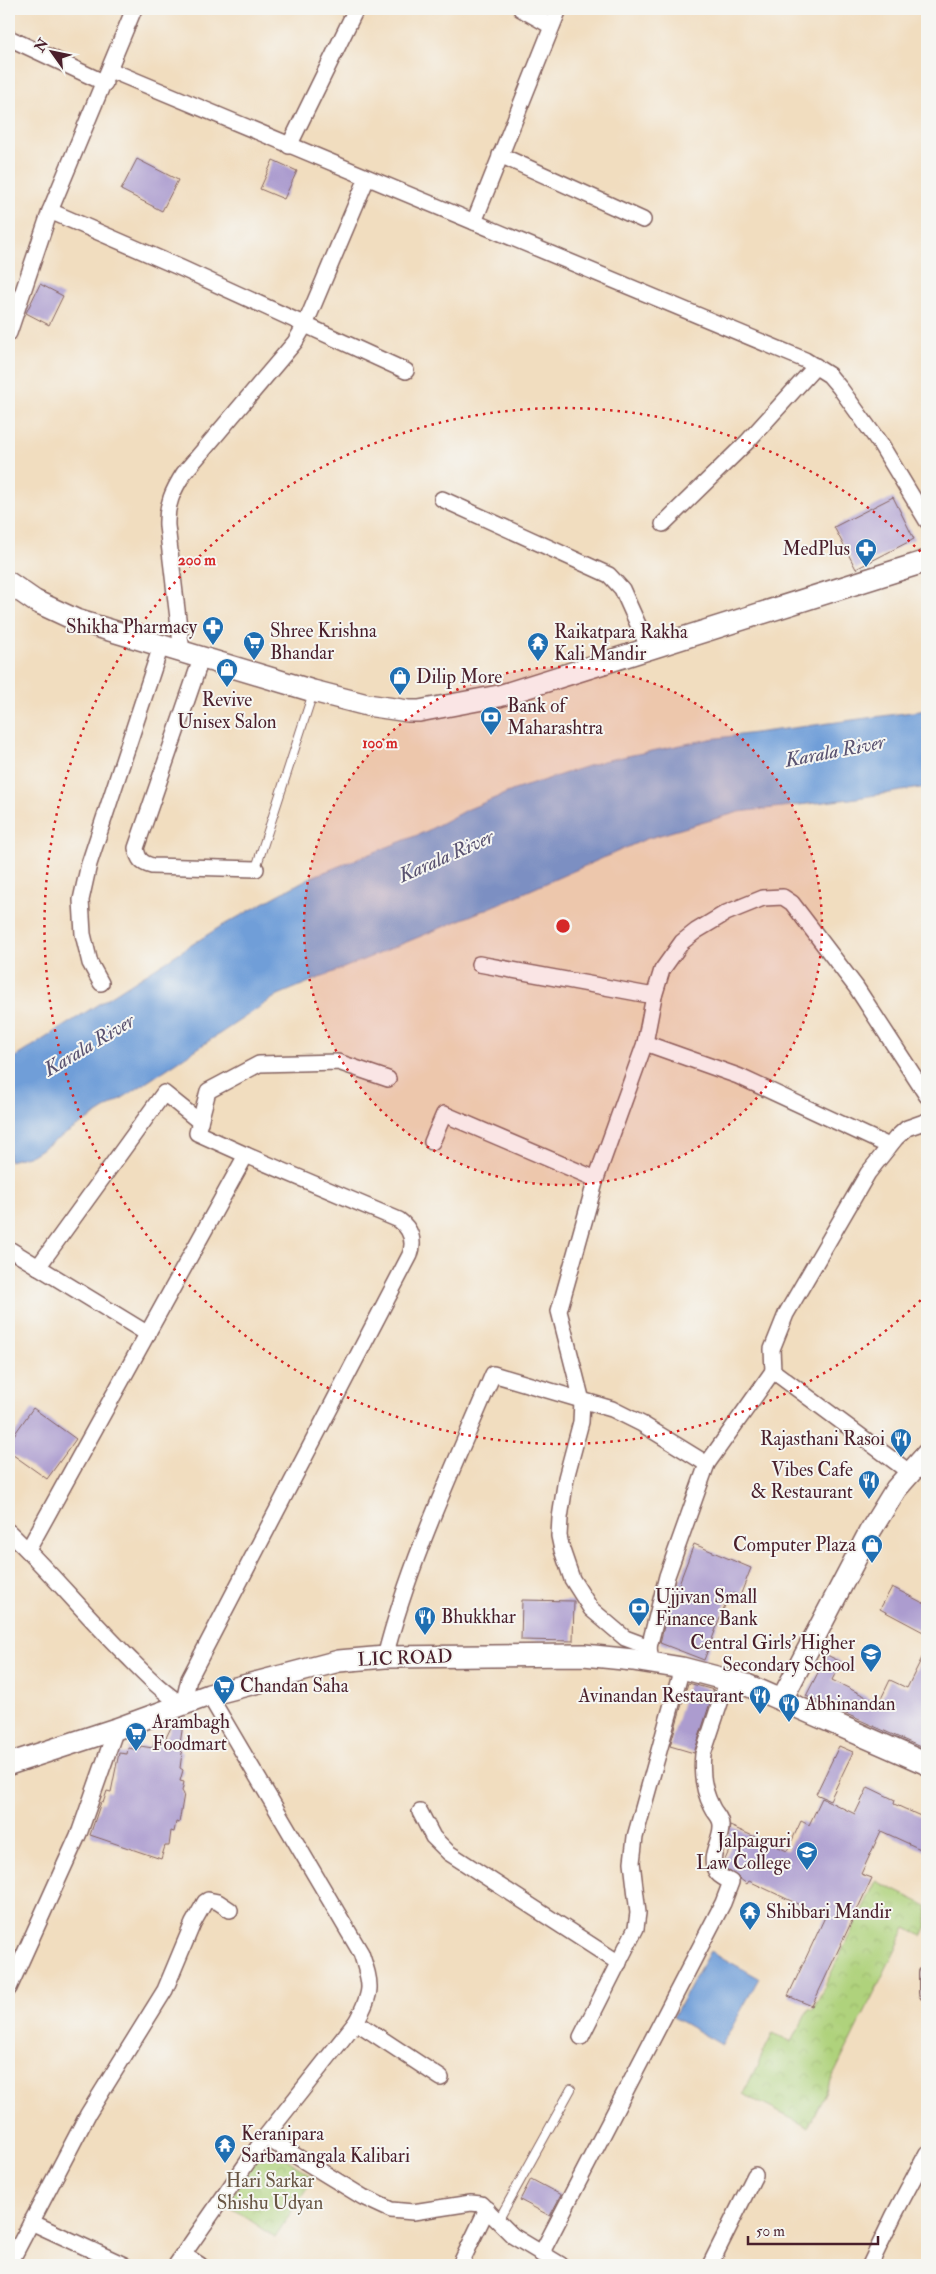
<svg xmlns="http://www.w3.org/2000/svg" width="936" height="2274" font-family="'IM FELL Double Pica',serif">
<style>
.park{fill:url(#park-crowns);stroke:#7c7853}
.water{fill:#6f9ed8;stroke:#5c5e82}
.building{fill:#ac9ccf}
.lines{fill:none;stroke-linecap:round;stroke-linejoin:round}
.lane-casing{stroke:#84625f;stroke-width:10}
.street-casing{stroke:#84625f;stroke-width:18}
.secondary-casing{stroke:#84625f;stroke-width:24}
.lane{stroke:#fff;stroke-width:8}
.street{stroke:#fff;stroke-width:15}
.secondary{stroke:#fff;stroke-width:21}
.ring{fill:none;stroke:#d62828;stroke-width:2.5;stroke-dasharray:2.5 5}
.labels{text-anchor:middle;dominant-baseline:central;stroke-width:4;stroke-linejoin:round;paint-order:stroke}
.poi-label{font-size:19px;fill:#4a1f2b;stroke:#f6f6f2;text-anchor:start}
.street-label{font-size:19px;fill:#4a1f2b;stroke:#f6f6f2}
.park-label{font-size:19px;fill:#685543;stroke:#f6f6f2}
.water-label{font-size:20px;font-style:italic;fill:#595270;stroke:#f6f6f2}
.centre{fill:#d62828;stroke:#f6f6f2;stroke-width:2.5}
.ring-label{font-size:15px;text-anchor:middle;font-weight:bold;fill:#d62828;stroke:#f6f6f2;stroke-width:4;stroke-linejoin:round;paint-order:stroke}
</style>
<defs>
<pattern id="park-crowns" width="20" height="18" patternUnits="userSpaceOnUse" patternTransform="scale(1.25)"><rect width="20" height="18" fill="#afd27b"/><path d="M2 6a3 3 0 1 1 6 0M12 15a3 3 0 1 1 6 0" fill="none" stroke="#98b46a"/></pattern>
</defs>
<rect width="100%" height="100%" fill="#f6f6f2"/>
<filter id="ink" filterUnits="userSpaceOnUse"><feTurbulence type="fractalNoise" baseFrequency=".02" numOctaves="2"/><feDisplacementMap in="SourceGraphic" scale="10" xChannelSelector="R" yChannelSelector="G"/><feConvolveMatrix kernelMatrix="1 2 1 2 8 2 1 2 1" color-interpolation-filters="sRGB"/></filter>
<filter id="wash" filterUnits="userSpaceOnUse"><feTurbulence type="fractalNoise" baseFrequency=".0096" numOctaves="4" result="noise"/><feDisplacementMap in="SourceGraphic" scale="20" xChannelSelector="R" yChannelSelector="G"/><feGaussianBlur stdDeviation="1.12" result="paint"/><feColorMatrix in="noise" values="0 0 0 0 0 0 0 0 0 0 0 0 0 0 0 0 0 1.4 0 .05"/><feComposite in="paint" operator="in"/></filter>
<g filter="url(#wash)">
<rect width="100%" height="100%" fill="#f1ddbf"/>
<g class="park">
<polygon points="876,1881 927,1906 927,1926 922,1936 906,1928 808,2127 743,2094 773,2033 792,2042 809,2008 813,2010"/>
<polygon points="275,2151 314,2178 275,2237 226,2204 260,2154"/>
</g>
<g class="water">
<polygon points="927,710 927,787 850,799 739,812 646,839 494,906 278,995 135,1090 32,1155 9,1161 9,1061 218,928 309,878 425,832 464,811 514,790 603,761 710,739"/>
<polygon points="710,1951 759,1978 722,2045 673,2017"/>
</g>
<g id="blocks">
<g class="building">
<polygon points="137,159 178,180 162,211 121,190"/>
<polygon points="273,160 297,171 284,199 260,189"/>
<polygon points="40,284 63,296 49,325 26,313"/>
<polygon points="893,497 914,539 856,569 834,527"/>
<polygon points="33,1408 76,1439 47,1479 9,1452 9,1442"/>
<polygon points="694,1544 751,1568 740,1596 730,1592 704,1660 660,1643 666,1618"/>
<polygon points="892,1587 927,1605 927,1634 880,1609"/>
<polygon points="522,1600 574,1601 573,1641 521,1640"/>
<polygon points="927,1648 927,1750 806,1696 827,1655 841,1662 832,1680 879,1703 890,1680 907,1688"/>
<polygon points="688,1683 714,1690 694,1753 670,1746"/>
<polygon points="184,1718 179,1750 182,1753 180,1768 183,1770 180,1781 184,1782 182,1791 184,1794 179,1823 176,1822 174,1832 171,1831 169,1846 165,1846 161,1859 90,1835 101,1802 103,1803 107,1791 111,1792 119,1753 127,1754 128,1748 140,1750 140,1746 153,1748 154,1740 164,1742 174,1721"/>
<polygon points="839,1746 853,1752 830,1800 816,1794"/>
<polygon points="868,1787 895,1800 894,1804 927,1819 927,1852 881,1831 861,1874 872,1878 812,2006 788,1996 825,1917 749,1881 747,1884 725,1868 724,1862 732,1844 727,1842 730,1826 787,1851 801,1821 809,1825 822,1798 855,1814"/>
<polygon points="531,2179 561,2195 550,2216 520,2200"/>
</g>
</g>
</g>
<g filter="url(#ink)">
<use href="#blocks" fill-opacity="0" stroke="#84625f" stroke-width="1"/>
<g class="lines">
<g class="lane-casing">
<g id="lane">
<polyline points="255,871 311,699"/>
<polyline points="498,2221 571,2089"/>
</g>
</g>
<g class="street-casing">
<g id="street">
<polyline points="521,9 551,26"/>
<polyline points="9,38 105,83"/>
<polyline points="110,70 805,360 829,375 840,388 881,445 927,521"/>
<polyline points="289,146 356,9"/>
<polyline points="500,155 643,220"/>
<polyline points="50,211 181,268 406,371"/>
<polyline points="474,222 559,9"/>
<polyline points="9,333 50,211 134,9"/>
<polyline points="442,499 609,575 622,589 649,649"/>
<polyline points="663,524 747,442 816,366"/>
<path d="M182,652L167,526C166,505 173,490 184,473L295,342L305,325L367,178"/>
<path d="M199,665L136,848C138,859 141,863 152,866L256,869"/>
<polyline points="479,964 654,996"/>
<polyline points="101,983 90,963 83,934 81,900 89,864 159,652"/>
<polyline points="645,1043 738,1076 889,1146"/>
<polyline points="432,1142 444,1114 596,1179"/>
<polyline points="246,1155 197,1133 208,1091 259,1064 338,1062 388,1079"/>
<polyline points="9,1249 148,1334"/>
<polyline points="38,1267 164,1093 200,1122"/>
<polyline points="707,1464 773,1371"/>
<polyline points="909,1472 773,1371 772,1349 786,1314 868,1173 896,1138 907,1128 927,1121"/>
<path d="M9,1532C51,1572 87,1617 128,1657C146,1675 162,1692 183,1705L189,1679L410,1255C415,1241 411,1229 399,1220L246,1155L28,1550"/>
<path d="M385,1657C410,1559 454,1467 493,1374L612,1409L642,1424L707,1464L667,1576L649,1647"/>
<polyline points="651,1663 649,1647 625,1638 591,1609 572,1579 562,1550 559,1536 560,1518 566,1478 581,1422 582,1401 559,1311 596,1179 645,1043 654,996 662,970 682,942 696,931 726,913 763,898 783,897 792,903 856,987 927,1096"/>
<polyline points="420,1812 433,1837 449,1853 619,1963"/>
<polyline points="927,1973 927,1993"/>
<polyline points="9,1988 80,1831 116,1729"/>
<polyline points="356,2022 441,2078"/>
<polyline points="581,2037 636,1928 638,1913 632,1862 635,1837 682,1668"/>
<polyline points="265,2137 363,2197 391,2210 413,2212 471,2203 481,2204 513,2236 561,2265"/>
<polyline points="31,2222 124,2265"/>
<path d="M541,2254L723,1903L731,1882C724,1878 717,1876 714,1867C710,1852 722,1839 721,1825C721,1817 715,1814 712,1807C703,1790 701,1773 703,1754L728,1679"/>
<polyline points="184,2255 200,2265"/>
<polyline points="9,2265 88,2114 165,1990 193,1923 205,1902 208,1900 218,1902 230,1910"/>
<path d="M176,2265L265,2137L356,2022C373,1991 372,1986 361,1953L209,1695"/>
<polyline points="460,2265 487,2209"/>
<polyline points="710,2265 755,2175"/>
<polyline points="870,2265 894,2215 927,2153"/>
</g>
</g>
<g class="secondary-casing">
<g id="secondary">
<polyline points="9,583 35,601 76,620 313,691 367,705 408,711 419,711 499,696 927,561"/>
<polyline points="782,1699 869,1533 896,1489 927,1454"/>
<polyline points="9,1764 116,1729 209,1695 339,1661 385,1657 584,1655 633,1660 682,1668 747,1685 927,1764"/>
</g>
</g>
<use href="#lane" class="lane"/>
<use href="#street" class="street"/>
<use href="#secondary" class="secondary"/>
</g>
</g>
<circle cx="563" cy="926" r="259" fill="#d62828" fill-opacity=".12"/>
<g class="ring">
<circle cx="563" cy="926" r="259"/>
<path d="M926 1295A518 518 0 1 1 926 557"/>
</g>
<defs>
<g id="pharmacy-pin" transform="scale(1.125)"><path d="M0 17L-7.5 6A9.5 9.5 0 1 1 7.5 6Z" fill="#1f6fb2" stroke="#f6f6f2"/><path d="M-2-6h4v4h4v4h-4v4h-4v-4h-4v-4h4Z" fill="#fff"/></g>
<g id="supermarket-pin" transform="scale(1.125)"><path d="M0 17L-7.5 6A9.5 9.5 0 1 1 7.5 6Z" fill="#1f6fb2" stroke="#f6f6f2"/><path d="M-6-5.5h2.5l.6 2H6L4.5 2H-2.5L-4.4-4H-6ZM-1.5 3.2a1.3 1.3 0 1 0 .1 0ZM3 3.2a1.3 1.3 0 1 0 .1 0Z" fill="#fff"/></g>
<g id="temple-pin" transform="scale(1.125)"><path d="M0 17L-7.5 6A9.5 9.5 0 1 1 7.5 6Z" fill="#1f6fb2" stroke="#f6f6f2"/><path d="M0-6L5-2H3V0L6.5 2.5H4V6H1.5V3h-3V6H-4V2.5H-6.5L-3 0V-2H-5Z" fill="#fff"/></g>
<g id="shop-pin" transform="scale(1.125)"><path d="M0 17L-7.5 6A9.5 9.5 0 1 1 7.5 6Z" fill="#1f6fb2" stroke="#f6f6f2"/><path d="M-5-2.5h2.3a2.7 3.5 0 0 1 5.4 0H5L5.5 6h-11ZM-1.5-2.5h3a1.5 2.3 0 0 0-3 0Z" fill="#fff"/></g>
<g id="bank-pin" transform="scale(1.125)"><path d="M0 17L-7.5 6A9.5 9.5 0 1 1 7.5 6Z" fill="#1f6fb2" stroke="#f6f6f2"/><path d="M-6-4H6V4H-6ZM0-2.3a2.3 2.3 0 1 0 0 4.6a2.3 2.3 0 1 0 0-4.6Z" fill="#fff"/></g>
<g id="restaurant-pin" transform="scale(1.125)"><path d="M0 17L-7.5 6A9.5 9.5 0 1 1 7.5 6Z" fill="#1f6fb2" stroke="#f6f6f2"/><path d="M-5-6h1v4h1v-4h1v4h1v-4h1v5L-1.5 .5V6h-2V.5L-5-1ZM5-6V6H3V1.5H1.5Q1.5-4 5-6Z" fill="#fff"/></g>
<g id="school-pin" transform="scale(1.125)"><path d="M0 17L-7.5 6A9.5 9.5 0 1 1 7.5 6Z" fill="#1f6fb2" stroke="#f6f6f2"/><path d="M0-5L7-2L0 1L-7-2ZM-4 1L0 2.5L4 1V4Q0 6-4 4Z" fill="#fff"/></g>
<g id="university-pin" transform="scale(1.125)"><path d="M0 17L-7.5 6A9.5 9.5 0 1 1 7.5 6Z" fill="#1f6fb2" stroke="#f6f6f2"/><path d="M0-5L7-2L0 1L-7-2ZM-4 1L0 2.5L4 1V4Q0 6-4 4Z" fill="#fff"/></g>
</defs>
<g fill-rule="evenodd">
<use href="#pharmacy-pin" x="866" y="549"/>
<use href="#pharmacy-pin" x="213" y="627"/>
<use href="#supermarket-pin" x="254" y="642"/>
<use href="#temple-pin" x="538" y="643"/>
<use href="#shop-pin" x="227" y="669"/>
<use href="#shop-pin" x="400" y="677"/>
<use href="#bank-pin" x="491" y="717"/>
<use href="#restaurant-pin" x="901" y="1439"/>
<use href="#restaurant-pin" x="869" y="1481"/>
<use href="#shop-pin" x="872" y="1545"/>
<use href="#bank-pin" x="639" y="1608"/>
<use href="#restaurant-pin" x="425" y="1617"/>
<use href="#school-pin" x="871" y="1654"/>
<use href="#supermarket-pin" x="224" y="1686"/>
<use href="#restaurant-pin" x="760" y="1696"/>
<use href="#restaurant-pin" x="789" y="1704"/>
<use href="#supermarket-pin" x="136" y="1733"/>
<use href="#university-pin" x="807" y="1852"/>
<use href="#temple-pin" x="750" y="1912"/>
<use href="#temple-pin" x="225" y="2145"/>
</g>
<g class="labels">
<g class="poi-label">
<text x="850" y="549" text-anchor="end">MedPlus</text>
<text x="197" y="627" text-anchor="end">Shikha Pharmacy</text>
<text x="270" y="631">Shree Krishna<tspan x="270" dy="22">Bhandar</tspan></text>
<text x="554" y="632">Raikatpara Rakha<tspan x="554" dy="22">Kali Mandir</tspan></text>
<text x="416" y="677">Dilip More</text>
<text x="227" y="700" text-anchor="middle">Revive<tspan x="227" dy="22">Unisex Salon</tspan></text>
<text x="507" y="706">Bank of<tspan x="507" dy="22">Maharashtra</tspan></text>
<text x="885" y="1439" text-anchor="end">Rajasthani Rasoi</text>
<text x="853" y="1470" text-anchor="end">Vibes Cafe<tspan x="853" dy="22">&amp; Restaurant</tspan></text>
<text x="856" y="1545" text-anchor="end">Computer Plaza</text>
<text x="655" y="1597">Ujjivan Small<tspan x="655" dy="22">Finance Bank</tspan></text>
<text x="441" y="1617">Bhukkhar</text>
<text x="855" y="1643" text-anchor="end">Central Girls' Higher<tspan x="855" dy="22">Secondary School</tspan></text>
<text x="240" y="1686">Chandan Saha</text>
<text x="744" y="1696" text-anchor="end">Avinandan Restaurant</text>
<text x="805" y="1704">Abhinandan</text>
<text x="152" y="1722">Arambagh<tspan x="152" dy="22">Foodmart</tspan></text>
<text x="791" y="1841" text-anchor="end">Jalpaiguri<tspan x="791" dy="22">Law College</tspan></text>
<text x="766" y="1912">Shibbari Mandir</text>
<text x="241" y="2134">Keranipara<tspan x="241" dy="22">Sarbamangala Kalibari</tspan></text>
</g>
<g class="street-label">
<text transform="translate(405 1658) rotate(-2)">LIC ROAD</text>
</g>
<g class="park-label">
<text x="270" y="2181">Hari Sarkar<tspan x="270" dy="22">Shishu Udyan</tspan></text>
</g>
<g class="water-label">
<text transform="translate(835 751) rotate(-11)">Karala River</text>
<text transform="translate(446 856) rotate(-24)">Karala River</text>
<text transform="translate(89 1045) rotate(-31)">Karala River</text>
</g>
</g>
<circle cx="563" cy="926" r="8" class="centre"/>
<g class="ring-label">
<text x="197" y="565">200 m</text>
<text x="380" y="748">100 m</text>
</g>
<rect width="936" height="2274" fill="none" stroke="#f6f6f2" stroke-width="30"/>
<g transform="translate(52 52) rotate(303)" stroke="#f6f6f2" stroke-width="4" paint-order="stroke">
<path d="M0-4L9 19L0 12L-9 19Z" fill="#4a1f2b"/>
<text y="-8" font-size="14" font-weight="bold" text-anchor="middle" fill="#4a1f2b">N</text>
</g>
<path d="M748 2236v8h130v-8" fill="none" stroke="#4a1f2b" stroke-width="2.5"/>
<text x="756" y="2236" font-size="15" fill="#4a1f2b" stroke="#f6f6f2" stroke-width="4" paint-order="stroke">50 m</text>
</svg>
